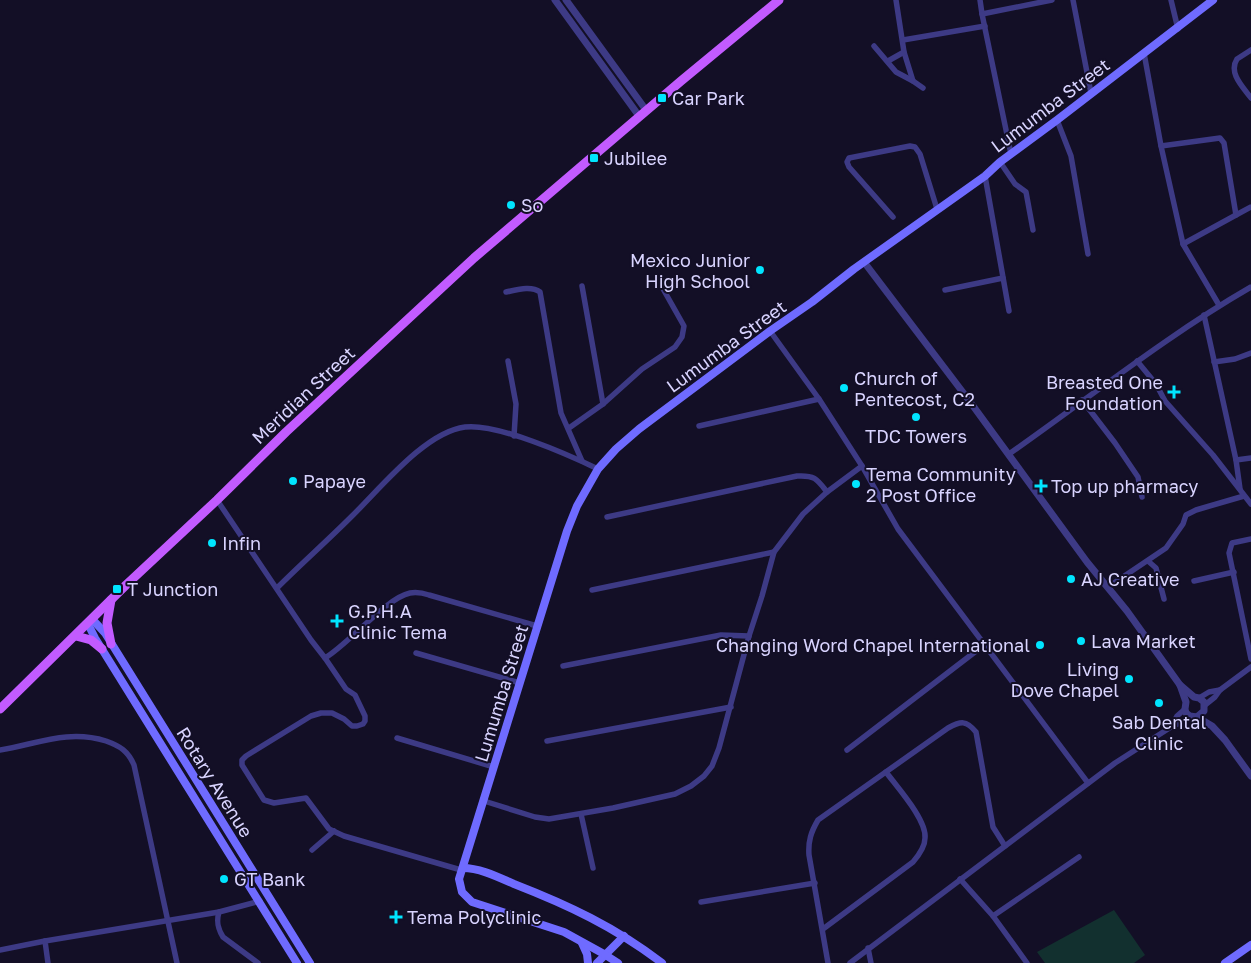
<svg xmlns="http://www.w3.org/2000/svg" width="1251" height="963" font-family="'Golos Text',sans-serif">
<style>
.green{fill:#12302f}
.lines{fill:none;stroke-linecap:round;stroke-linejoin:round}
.minor{stroke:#3d3a85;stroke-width:5.5}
.tertiary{stroke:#3d3a85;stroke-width:7}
.secondary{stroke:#6f6bff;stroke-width:8}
.primary{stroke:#c25bff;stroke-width:9}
.poi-dot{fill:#00e5ff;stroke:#130f26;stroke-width:2}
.labels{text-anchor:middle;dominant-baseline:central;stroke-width:4;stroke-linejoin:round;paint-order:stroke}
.poi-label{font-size:18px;fill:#d9d4ff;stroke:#130f26;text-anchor:start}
.street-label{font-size:18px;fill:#d9d4ff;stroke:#130f26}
</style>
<rect width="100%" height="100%" fill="#130f26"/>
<polygon class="green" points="1114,910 1145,955 1134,963 1045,963 1037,952"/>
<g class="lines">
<g class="minor">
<polyline points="896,0 904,52 913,81 923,88"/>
<polyline points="980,0 982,14 1052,0"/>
<polyline points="1073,0 1091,93"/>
<polyline points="1171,0 1178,29"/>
<polyline points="982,14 1011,154"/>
<polyline points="903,40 985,26"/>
<polyline points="874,46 896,72 913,81"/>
<path d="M1251,50L1237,59C1228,73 1243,87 1251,98"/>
<polyline points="1144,53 1161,146 1183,244 1219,305"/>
<polyline points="888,61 904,52"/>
<polyline points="1057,120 1071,156 1088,254"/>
<polyline points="1161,146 1220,138 1224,143 1236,215 1183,244"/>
<polyline points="1000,162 1015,184 1026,192 1033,230"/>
<polyline points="985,176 1009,311"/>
<polyline points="1236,215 1251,207"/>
<polyline points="893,217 849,167 847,162 849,158 910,146 915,147 920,154 937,209"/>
<polyline points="582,286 603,404"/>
<polyline points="945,290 1003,278"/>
<path d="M506,292C516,290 531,285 540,292L561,413L582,461"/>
<polyline points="1204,315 1236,460 1240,489"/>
<polyline points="770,331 819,399 862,466 898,529 1088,783"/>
<polyline points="508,361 516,404 514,436"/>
<polyline points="1137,361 1156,384 1165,401 1213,455 1251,504"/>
<polyline points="1214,362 1235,359 1251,353"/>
<polyline points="1082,400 1115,443 1138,477 1142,497"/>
<polyline points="699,426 819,399"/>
<polyline points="569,428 603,404 642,369 675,347 682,337 684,326 662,287"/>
<path d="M1009,454C1089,398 1166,336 1251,287"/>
<polyline points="1236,460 1251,458"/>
<path d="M217,500L311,640L325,658C349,644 386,598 410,593C416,592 423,593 429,595L537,626"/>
<path d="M607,517L797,476C815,475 817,479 827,492"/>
<polyline points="1251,539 1232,543 1229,553 1251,659"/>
<polyline points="1148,561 1156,568 1164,599"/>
<polyline points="1194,581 1234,572"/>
<polyline points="1108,587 1166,548 1183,524 1186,515 1196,510 1244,496"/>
<path d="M277,588C301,564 327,541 351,517C380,489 425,432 465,427C497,423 569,455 598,469"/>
<polyline points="592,590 774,552"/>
<polyline points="416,653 520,683"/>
<polyline points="325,658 346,689 355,695 365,716 365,721 363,724 357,726 352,726 344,719 332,713 321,713 311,716 246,756 242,760 242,765 264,800 274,803 306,798 329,829 344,836 461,870"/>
<polyline points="563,666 721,635 749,636"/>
<polyline points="1199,698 1209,692 1220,690"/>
<polyline points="1205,705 1215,697 1220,690 1251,667"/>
<polyline points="1171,727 1177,716 1185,709"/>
<polyline points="397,738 494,767"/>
<polyline points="547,741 731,707"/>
<path d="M0,750C37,744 68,729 106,741C120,746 128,751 134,765L177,963"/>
<polyline points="847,750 984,645"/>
<polyline points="484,801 535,817 549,819 613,808 675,794 691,786 704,776 712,766 719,748 749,636 762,596 774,552 803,514 827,492 862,466"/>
<polyline points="581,814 593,868"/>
<polyline points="312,850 334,831"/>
<polyline points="960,879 993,916 1027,963"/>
<polyline points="701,902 815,883"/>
<polyline points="993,916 1079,857"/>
<path d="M823,929L913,862C919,855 925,847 925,838C927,820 897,787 886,772"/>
<polyline points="868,948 871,963"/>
<polyline points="0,950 45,941"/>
<polyline points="48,963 45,941 219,912"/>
<path d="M258,963L223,937C218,929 216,922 219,912L260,901"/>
<path d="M828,963L809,855C808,841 811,832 818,820L948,728C961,721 966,720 976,732L993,827L1005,846"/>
<polyline points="850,963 1115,763 1171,727 1182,722 1190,716"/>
</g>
<g class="tertiary">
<polyline points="555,0 639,116"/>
<polyline points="566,0 646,110"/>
<polyline points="864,262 968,399 1087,562 1127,611 1180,685 1186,702 1185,709 1186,713 1190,716 1197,717 1212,726 1225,740 1251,776"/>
<polyline points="1180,685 1194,697 1199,698 1204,702 1204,711 1197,717"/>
</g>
<g class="secondary">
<polyline points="92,619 105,633 310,963"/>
<polyline points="88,624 95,638 297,963"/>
<path d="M463,868C480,868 498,877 514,884C568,905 615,927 662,963"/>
<polyline points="582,943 587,954 588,963"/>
<polyline points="597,963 624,936"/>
<polyline points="618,963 604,954 564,932 472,902 462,892 459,879 567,531 577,506 598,469 616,449 639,429 770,331 812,302 854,269 985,176 1000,162 1057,120 1213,0"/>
<polyline points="1225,963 1251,945"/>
</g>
<g class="primary">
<polyline points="111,600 107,623 111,644"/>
<polyline points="76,636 91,640 102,649"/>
<polyline points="0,709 126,585 217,500 286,432 474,258 681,81 779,0"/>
</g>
</g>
<g class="poi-dot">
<rect x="657" y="93" width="10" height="10" rx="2.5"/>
<rect x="589" y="153" width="10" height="10" rx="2.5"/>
<circle cx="511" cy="205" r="5"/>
<circle cx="760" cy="270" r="5"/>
<circle cx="844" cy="388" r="5"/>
<path d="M1171.5 384.5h5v5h5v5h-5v5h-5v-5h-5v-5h5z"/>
<circle cx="916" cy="417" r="5"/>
<circle cx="293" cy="481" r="5"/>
<circle cx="856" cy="484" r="5"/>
<path d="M1038.5 478.5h5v5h5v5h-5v5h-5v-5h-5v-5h5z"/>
<circle cx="212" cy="543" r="5"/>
<circle cx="1071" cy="579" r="5"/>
<rect x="112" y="584" width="10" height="10" rx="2.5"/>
<path d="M334.5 613.5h5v5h5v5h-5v5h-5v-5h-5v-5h5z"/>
<circle cx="1081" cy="641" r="5"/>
<circle cx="1040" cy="645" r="5"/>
<circle cx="1129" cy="679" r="5"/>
<circle cx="1159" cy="703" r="5"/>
<circle cx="224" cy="879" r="5"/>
<path d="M393.5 909.5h5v5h5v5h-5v5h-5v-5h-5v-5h5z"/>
</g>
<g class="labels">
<g class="poi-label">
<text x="672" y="98">Car Park</text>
<text x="604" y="158">Jubilee</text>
<text x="521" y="205">So</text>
<text x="750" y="260" text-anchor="end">Mexico Junior<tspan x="750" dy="21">High School</tspan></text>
<text x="854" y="378">Church of<tspan x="854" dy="21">Pentecost, C2</tspan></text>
<text x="1163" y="382" text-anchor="end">Breasted One<tspan x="1163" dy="21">Foundation</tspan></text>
<text x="916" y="436" text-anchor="middle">TDC Towers</text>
<text x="866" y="474">Tema Community<tspan x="866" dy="21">2 Post Office</tspan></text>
<text x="303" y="481">Papaye</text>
<text x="1051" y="486">Top up pharmacy</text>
<text x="222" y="543">Infin</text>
<text x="1081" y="579">AJ Creative</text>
<text x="127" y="589">T Junction</text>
<text x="348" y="611">G.P.H.A<tspan x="348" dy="21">Clinic Tema</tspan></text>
<text x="1091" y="641">Lava Market</text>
<text x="1030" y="645" text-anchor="end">Changing Word Chapel International</text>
<text x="1119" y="669" text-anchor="end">Living<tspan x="1119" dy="21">Dove Chapel</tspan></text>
<text x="1159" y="722" text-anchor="middle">Sab Dental<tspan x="1159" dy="21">Clinic</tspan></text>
<text x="234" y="879">GT Bank</text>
<text x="407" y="917">Tema Polyclinic</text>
</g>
<g class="street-label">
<text transform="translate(1050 105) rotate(-37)">Lumumba Street</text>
<text transform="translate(726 346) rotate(-36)">Lumumba Street</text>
<text transform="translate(303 395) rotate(-43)">Meridian Street</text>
<text transform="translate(501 693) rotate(-73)">Lumumba Street</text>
<text transform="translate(215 782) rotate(58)">Rotary Avenue</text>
</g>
</g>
</svg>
